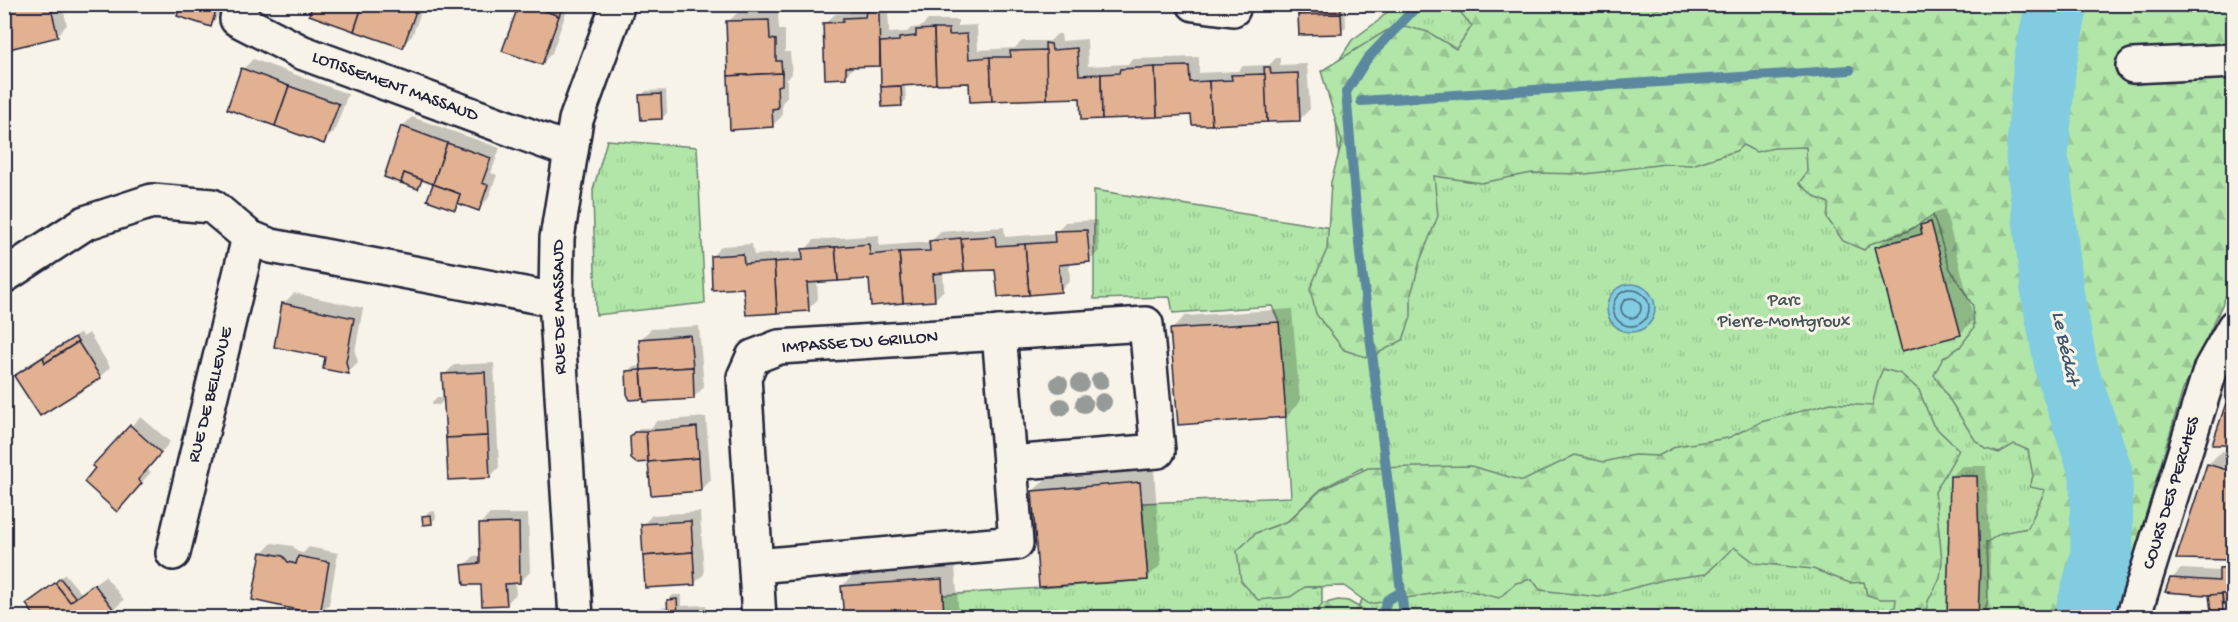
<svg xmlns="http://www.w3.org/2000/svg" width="2238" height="622" font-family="'Gochi Hand',sans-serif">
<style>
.grass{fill:url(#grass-tufts);stroke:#6a8472;stroke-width:1.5}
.forest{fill:url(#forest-firs);stroke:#6a8472;stroke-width:1.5}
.water{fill:#81cce1;stroke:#5b889f;stroke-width:1.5}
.shadow{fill:#0003;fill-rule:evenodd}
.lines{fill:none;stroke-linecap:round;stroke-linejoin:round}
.shore{stroke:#48667d;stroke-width:1.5}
.stream{stroke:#5b889f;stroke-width:10}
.river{stroke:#81cce1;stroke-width:63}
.building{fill:#e1b192;stroke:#22223b;stroke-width:1.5}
.minor-casing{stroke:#22223b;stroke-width:38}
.minor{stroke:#f7f3e8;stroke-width:33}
.tree{fill:#969b98}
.labels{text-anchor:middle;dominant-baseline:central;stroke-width:6;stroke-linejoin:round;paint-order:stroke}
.street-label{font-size:18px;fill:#22223b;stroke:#f7f3e8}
.park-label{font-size:18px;fill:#465356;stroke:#f7f3e8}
.water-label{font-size:20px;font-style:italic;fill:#3e556d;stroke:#f7f3e8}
</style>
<defs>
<pattern id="grass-tufts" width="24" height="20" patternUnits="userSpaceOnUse" patternTransform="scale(1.5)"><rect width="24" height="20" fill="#b1e6a8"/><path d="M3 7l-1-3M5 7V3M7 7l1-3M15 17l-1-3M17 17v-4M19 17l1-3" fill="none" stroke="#98c592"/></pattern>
<pattern id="forest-firs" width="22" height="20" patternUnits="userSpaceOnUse" patternTransform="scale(1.5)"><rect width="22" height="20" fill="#b1e6a8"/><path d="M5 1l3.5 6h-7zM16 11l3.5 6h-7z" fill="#98c592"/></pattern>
</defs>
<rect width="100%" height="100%" fill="#f7f3e8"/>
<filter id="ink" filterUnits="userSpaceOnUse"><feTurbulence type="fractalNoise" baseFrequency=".0167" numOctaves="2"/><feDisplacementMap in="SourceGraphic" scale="12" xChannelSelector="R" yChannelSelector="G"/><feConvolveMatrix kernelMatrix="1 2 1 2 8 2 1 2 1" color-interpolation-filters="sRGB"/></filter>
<g filter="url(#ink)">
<g class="grass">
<polygon points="1394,5 2233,5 2233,230 2042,617 1352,617 1374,580 1362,468 1321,489 1288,521 1256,533 1305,587 1322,587 1322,604 1314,617 944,617 943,595 1148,580 1142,503 1291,497 1279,322 1272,306 1173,313 1170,297 1094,299 1094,190 1344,230 1334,90 1338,62 1352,40 1378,21"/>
<polygon points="607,140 697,147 705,303 596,315 593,190"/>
</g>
<g class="forest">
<polygon points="1639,4 1715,12 1760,4 2233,6 2233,281 2183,390 2115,617 1983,617 1988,600 1986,543 2001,533 2028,528 2045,490 2030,487 2033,476 2028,450 2014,444 1999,453 1986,449 1975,440 1934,375 1943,358 1960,347 1974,328 1973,306 1949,267 1933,215 1908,231 1870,244 1864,250 1843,241 1827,218 1829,203 1817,198 1799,183 1807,172 1806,147 1774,148 1756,152 1743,145 1736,151 1692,165 1665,164 1586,174 1532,173 1481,183 1434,176 1438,216 1420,261 1411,295 1411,317 1403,340 1369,358 1344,350 1316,314 1310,289 1327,249 1331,182 1342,142 1321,71 1397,24 1428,32 1456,49 1472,26 1454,5"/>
<polygon points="1883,369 1901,374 1919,390 1933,425 1959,450 1935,492 1942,561 1940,578 1928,601 1925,617 1884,617 1884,612 1895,607 1896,599 1881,599 1867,595 1864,582 1850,583 1813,569 1755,563 1734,547 1706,574 1667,579 1599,597 1540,590 1532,579 1516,583 1499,598 1462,589 1369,604 1344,586 1305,587 1290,597 1258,600 1241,581 1237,551 1256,533 1288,521 1321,490 1368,468 1471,466 1523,481 1575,455 1604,462 1634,455 1658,456 1677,446 1728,438 1761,422 1831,403 1872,406 1879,378"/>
<polygon points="1338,600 1348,601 1364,610 1363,617 1314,617 1322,604"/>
</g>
<circle class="water" cx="1631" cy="308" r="24"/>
<g class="shadow">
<polygon points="4,4 62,4 67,25 57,35"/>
<polygon points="183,4 221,4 215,21 211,25"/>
<polygon points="314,4 424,4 412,36 402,46"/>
<polygon points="521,4 569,4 552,53 542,63"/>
<polygon points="874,4 888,4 889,33 907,32 911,28 921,27 928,20 958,20 958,26 977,25 978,50 1015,48 1022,41 1050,41 1057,34 1061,34 1062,41 1087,39 1088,66 1128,64 1132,59 1199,57 1199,73 1238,71 1243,66 1269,65 1276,58 1280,58 1280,65 1307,64 1310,109 1300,119 1192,114 970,81 905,84 906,100 901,105 883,106 881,64 855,65 845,77 825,24 835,14 849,13 854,8 871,8"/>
<polygon points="1299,4 1348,4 1345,7 1346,27 1341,32"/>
<polygon points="778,11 779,30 785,30 785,52 790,52 792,74 787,79 787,97 782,103 782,116 772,126 728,22 738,12"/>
<polygon points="253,59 348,94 334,132 324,142 243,69"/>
<polygon points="666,90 667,113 662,118 641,96 646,91"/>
<polygon points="412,117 500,148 491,173 497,175 488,199 478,209 460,202 455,208 436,183 424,179 418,187 386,176 402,127"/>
<polygon points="1945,209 1974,320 1960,334 1877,247 1891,234 1922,225 1936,212"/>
<polygon points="1097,220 1099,251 1089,261 1069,262 1070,281 1060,290 996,268 943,272 944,290 934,300 870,277 817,281 818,299 808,309 744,286 712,256 722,246 752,244 754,255 804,251 814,240 879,235 879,246 930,242 941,232 973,229 1004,227 1005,237 1056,233 1065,222"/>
<polygon points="294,293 363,308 355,352 358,362 348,372 326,356 275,345 284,303"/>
<polygon points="1292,309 1300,402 1286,416 1172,329 1185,316"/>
<polygon points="699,326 704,387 694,397 631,398 627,372 632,367 643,366 641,339 651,329"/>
<polygon points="80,333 83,337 89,333 110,367 100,377 16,376 26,366"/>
<polygon points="494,363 499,467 490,477 445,399 439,405 432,405 432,402 437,397 445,397 444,375 454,365"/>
<polygon points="141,417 170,442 147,469 151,472 126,500 131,426"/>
<polygon points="706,417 711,480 701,490 649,458 647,461 635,433 640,428 651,428 657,421"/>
<path d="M2222,451L2234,454V601L2227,602L2222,609L2211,594L2171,579L2181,569L2220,571V569L2231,559L2208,464ZM2230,592V595L2214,596Z"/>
<polygon points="1962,466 1986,466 1990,557 1987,618 1948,618 1952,476"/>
<polygon points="1154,469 1161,565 1147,578 1033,491 1047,478"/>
<polygon points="435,511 436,518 431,523 424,517 428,512"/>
<polygon points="700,512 704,574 694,584 643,525 652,515"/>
<polygon points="490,514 528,514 530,572 520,582 515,582 516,594 506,604 464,566 474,556 482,555 480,524"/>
<polygon points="272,543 293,546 298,552 303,553 309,547 338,553 329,604 320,614 262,553"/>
<polygon points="955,566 959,618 845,618 842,586 856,572"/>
<polygon points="65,574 81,593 105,576 124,600 104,618 28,604"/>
<polygon points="673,595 682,595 682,606 706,605 707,618 649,618 658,608 669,607 668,600"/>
<polygon points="509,611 515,611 515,618 487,618 502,617"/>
</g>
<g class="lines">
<g class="shore">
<circle cx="1631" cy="308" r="18"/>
<circle cx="1631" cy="308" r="10"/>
</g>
<g class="stream">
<polyline points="1361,101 1850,70"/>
<polyline points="1401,592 1404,615 1410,618"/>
<polyline points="1382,618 1387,600 1401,592 1360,254 1346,92 1367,59 1419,4"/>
</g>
<g class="river">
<polyline points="2044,68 2057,4"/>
<polyline points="2044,73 2037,157 2053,297 2067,371 2101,473 2102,556 2085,618"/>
</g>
</g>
<g class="building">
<polygon points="4,4 50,4 58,37 9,49 4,30"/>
<polygon points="181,4 218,4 211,27 177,16"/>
<polygon points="313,4 363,4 354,31 309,15"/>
<polygon points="363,4 407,4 417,8 403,48 354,31"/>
<polygon points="519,4 527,4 559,16 542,65 502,51"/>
<polygon points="527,4 564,4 559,16"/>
<polygon points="1298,4 1341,4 1341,14 1298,15"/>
<polygon points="879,9 880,66 846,67 846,78 825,79 823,23 843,22 843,18 865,17 866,11"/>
<polygon points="1341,14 1342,34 1299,35 1298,15"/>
<polygon points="769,20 770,39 776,40 776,61 781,61 782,73 728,76 726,21"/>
<polygon points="934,29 936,84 881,87 880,42 899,41 899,38 916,36 916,30"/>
<polygon points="934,29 949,29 949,35 967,34 969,59 990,57 992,101 970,102 969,83 936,84"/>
<polygon points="1045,43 1051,44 1052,50 1077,48 1079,75 1101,74 1102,119 1081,120 1080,98 1047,99"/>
<polygon points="1046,50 1047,99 992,101 990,57 1011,57 1010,51"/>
<polygon points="1189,66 1190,82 1209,81 1212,125 1192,125 1191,115 1157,117 1155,67"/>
<polygon points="1155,67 1157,117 1102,119 1101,74 1119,73 1120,69"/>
<polygon points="1264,67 1270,67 1271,74 1298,73 1300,121 1267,122"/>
<polygon points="241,68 289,86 275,126 227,109"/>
<polygon points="782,73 782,85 777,86 778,108 772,109 773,127 730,130 728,76"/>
<polygon points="1265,74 1267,122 1212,125 1209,81 1232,80 1231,75"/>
<polygon points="289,86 339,104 324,144 275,126"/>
<polygon points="901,86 902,106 882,107 881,87"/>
<polygon points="661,94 662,119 641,120 639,95"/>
<polygon points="401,126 447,143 433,184 404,173 401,183 384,177"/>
<polygon points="447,143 491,158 482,183 488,185 479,211 457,203 460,194 433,184"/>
<polygon points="404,173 422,180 418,189 401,183"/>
<polygon points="433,184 460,194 455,210 427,200"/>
<polygon points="1931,222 1961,335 1902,351 1875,247 1922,234 1920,225"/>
<polygon points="1087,230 1090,262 1059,265 1061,292 1029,295 1025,244 1055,242 1054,231"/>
<polygon points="995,236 996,246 1025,244 1029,295 998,297 995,270 964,271 961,238"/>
<polygon points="961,238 964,271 933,274 935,301 903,303 899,252 930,251 929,241"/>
<polygon points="869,244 870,255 899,252 903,303 871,306 869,279 838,281 835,247"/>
<polygon points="835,247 838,281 807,283 809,311 777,313 774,262 803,260 802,249"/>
<polygon points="743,254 744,264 774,262 777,313 746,315 743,288 712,290 711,256"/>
<polygon points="282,303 354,318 346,362 349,374 323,369 325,357 274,347"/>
<polygon points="1279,322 1286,417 1178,425 1170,329"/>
<polygon points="690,335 693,367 641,370 639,339"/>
<polygon points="75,337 78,342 45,363 43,357"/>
<polygon points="78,342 101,378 40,416 14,376 43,357 45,363"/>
<polygon points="693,367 694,399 644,402 641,370"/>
<polygon points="641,370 643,399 630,400 627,394 626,371"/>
<polygon points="485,372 488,436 446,438 442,374"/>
<polygon points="2230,391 2234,391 2234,445 2212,445"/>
<polygon points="130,425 161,453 138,480 142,483 117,512 84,482 95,468 92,466"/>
<polygon points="697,427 699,458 648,462 646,431"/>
<polygon points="634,432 646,432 648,462 636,463 631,459 630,437"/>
<polygon points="488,436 490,478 448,480 446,438"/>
<polygon points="699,458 701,491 651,495 648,462"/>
<polygon points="2207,464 2234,472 2234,560 2176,559"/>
<polygon points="1950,476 1977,476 1980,567 1978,618 1947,618"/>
<polygon points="1140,482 1148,580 1039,587 1032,491"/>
<polygon points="431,515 432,524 423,525 422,516"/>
<polygon points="691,521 693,552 643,556 641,524"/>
<polygon points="519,523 520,583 505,584 507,605 482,606 481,585 464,585 462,565 480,563 479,524"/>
<polygon points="261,552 283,556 288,562 296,564 298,556 329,562 320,615 252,600"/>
<polygon points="693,552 695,585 645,588 643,556"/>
<polygon points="2234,567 2234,594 2207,595 2165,592 2170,578 2219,581 2219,568"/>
<polygon points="60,578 76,598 70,602 55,583"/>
<polygon points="942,579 944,618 844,618 841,586"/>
<polygon points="55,583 70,602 94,584 115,611 107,618 36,618 26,604"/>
<polygon points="2222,594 2234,594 2234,615 2232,603 2223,604"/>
<polygon points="2222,594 2223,611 2211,611 2209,595"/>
<polygon points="677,599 678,615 668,616 667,600"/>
<polygon points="697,614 697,618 647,617 678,615"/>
</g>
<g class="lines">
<g class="minor-casing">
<g id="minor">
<polyline points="242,4 237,19 301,52 571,151"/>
<polyline points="1194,4 1233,9"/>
<polyline points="2133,66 2234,61"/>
<polyline points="4,276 85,223 152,201 212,206 249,237 271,246 556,300"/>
<polyline points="999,333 1010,463"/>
<polyline points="173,553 249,237"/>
<polyline points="756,566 1016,543 1010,463 1158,451 1146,324 779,347 753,357 744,377 759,618"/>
<polyline points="576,618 556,300 557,238 576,120 618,4"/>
<polyline points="2133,618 2211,368 2234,327"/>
</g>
</g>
<use href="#minor" class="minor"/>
</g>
<g class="tree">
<circle cx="1100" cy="381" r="9"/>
<circle cx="1080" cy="383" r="9"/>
<circle cx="1059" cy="384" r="9"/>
<circle cx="1103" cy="402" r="9"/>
<circle cx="1084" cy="404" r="9"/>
<circle cx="1061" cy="407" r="9"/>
</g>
</g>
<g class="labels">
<g class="street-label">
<text transform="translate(395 87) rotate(20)">LOTISSEMENT MASSAUD</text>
<text transform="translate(560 307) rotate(-91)">RUE DE MASSAUD</text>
<text transform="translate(860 343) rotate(-4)">IMPASSE DU GRILLON</text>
<text transform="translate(211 395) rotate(-76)">RUE DE BELLEVUE</text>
<text transform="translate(2172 493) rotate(-73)">COURS DES PERCHES</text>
</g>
<g class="park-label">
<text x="1784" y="301">Parc<tspan x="1784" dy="21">Pierre-Montgroux</tspan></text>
</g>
<g class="water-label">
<text transform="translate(2064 348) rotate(78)">Le Bédat</text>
</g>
</g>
<rect width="2238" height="622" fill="none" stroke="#f7f3e8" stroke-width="24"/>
<rect x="12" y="12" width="2214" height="598" fill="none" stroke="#22223b" stroke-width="2" filter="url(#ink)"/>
</svg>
